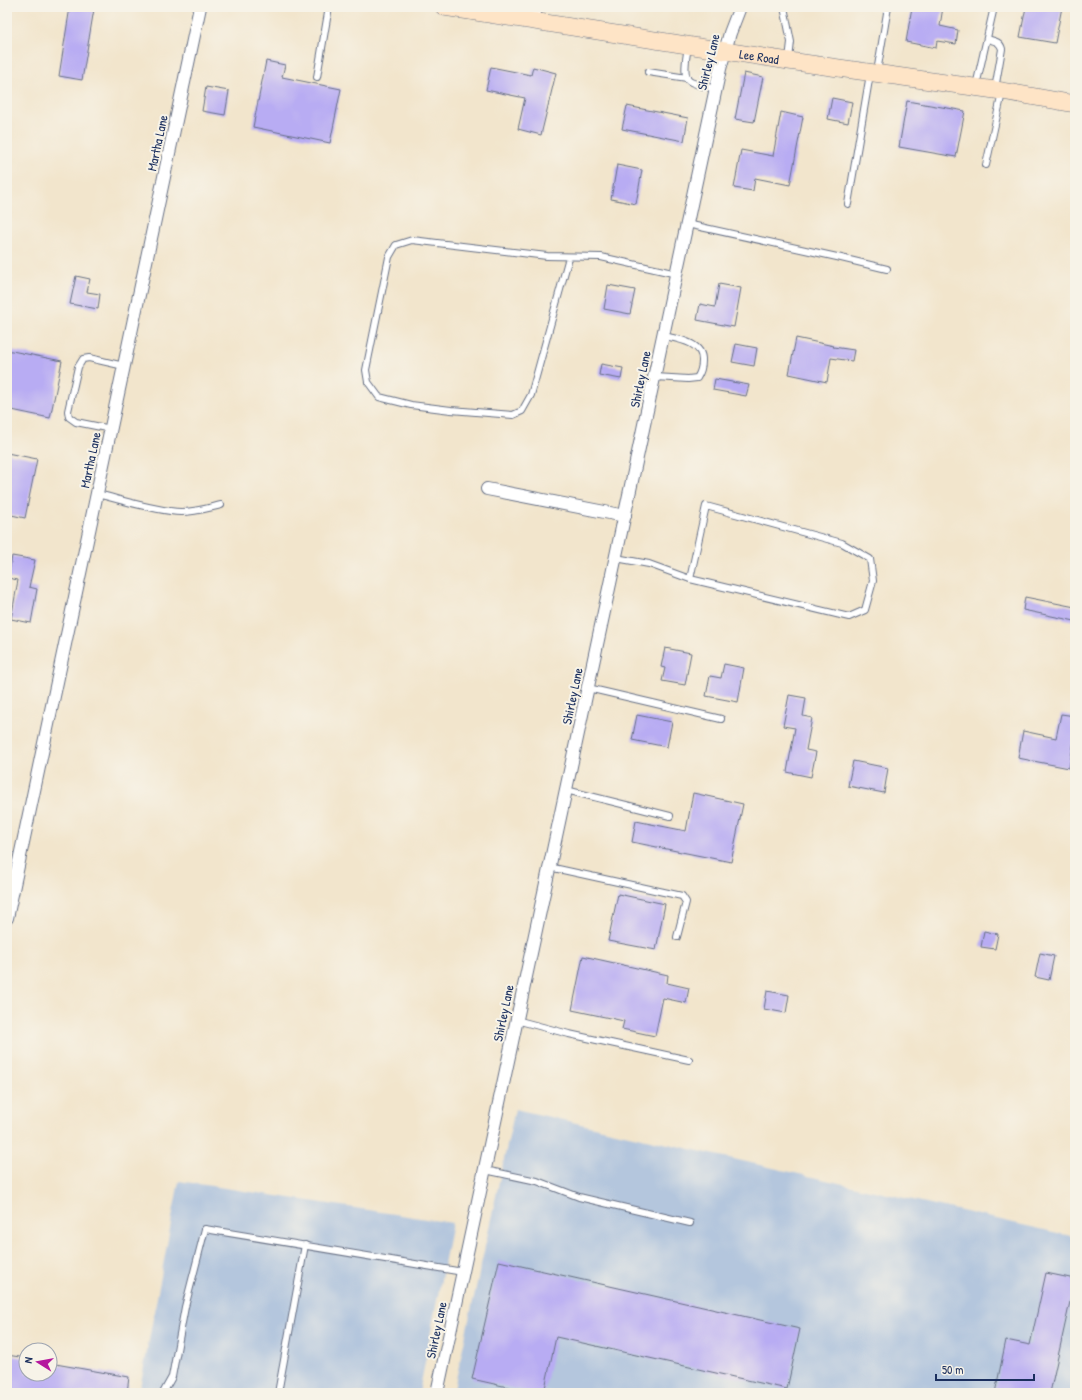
<svg xmlns="http://www.w3.org/2000/svg" width="1082" height="1400" font-family="'Patrick Hand',sans-serif">
<style>
.industrial{fill:#b4c6dd}
.building{fill:#b8acf3}
.lines{fill:none;stroke-linecap:round;stroke-linejoin:round}
.lane-casing{stroke:#666f84;stroke-width:8}
.street-casing{stroke:#666f84;stroke-width:14}
.secondary-casing{stroke:#666f84;stroke-width:18}
.lane{stroke:#fff;stroke-width:6}
.street{stroke:#fff;stroke-width:12}
.secondary{stroke:#fee4c6;stroke-width:17}
.labels{text-anchor:middle;dominant-baseline:central;stroke-width:4;stroke-linejoin:round;paint-order:stroke}
.street-label{font-size:13px;fill:#1b2f5e;stroke:#f7f3e8}
</style>
<rect width="100%" height="100%" fill="#f7f3e8"/>
<filter id="ink" filterUnits="userSpaceOnUse"><feTurbulence type="fractalNoise" baseFrequency=".025" numOctaves="2"/><feDisplacementMap in="SourceGraphic" scale="8" xChannelSelector="R" yChannelSelector="G"/><feConvolveMatrix kernelMatrix="1 2 1 2 8 2 1 2 1" color-interpolation-filters="sRGB"/></filter>
<filter id="wash" filterUnits="userSpaceOnUse"><feTurbulence type="fractalNoise" baseFrequency=".012" numOctaves="4" result="noise"/><feDisplacementMap in="SourceGraphic" scale="16" xChannelSelector="R" yChannelSelector="G"/><feGaussianBlur stdDeviation="0.9" result="paint"/><feColorMatrix in="noise" values="0 0 0 0 0 0 0 0 0 0 0 0 0 0 0 0 0 1.4 0 .05"/><feComposite in="paint" operator="in"/></filter>
<g filter="url(#wash)">
<rect width="100%" height="100%" fill="#f2e5cc"/>
<g class="industrial">
<polygon points="515,1109 1075,1237 1075,1379 1072,1393 453,1393"/>
<polygon points="179,1181 452,1223 419,1393 139,1393"/>
</g>
<g id="blocks">
<g class="building">
<polygon points="70,7 94,9 82,80 59,76"/>
<polygon points="912,7 943,7 940,26 958,30 956,44 937,41 936,48 906,42"/>
<polygon points="1026,7 1062,7 1055,43 1020,37"/>
<polygon points="266,61 285,65 282,77 341,89 330,143 253,127"/>
<polygon points="491,67 531,75 533,67 556,73 541,135 518,129 525,98 486,90"/>
<polygon points="744,73 763,77 754,122 735,119"/>
<polygon points="206,87 229,91 225,115 202,111"/>
<polygon points="832,98 852,102 848,123 828,119"/>
<polygon points="907,101 965,111 956,157 899,147"/>
<polygon points="627,106 688,118 684,141 622,129"/>
<polygon points="781,112 803,117 790,185 755,178 753,191 734,188 741,150 773,156"/>
<polygon points="617,165 642,170 636,204 611,199"/>
<polygon points="76,276 90,279 87,292 100,294 98,309 70,304"/>
<polygon points="719,284 741,288 734,327 697,320 700,304 715,307"/>
<polygon points="608,285 635,290 630,314 604,309"/>
<polygon points="796,338 834,346 833,347 854,350 852,361 831,358 827,382 789,374"/>
<polygon points="736,344 757,348 754,366 732,362"/>
<polygon points="7,350 62,361 50,418 7,409"/>
<polygon points="601,364 623,368 621,379 599,375"/>
<polygon points="715,379 749,385 746,396 713,390"/>
<polygon points="7,453 37,459 25,518 7,514"/>
<polygon points="12,556 35,560 29,587 37,589 31,623 11,619 18,580 8,578"/>
<polygon points="1025,597 1075,607 1075,621 1023,610"/>
<polygon points="665,648 691,653 685,685 662,681 665,668 661,667"/>
<polygon points="724,664 744,668 738,702 706,696 710,676 721,678"/>
<polygon points="789,695 806,698 803,716 812,718 806,750 816,752 811,777 787,772 795,728 783,726"/>
<polygon points="1061,714 1075,716 1075,735 1069,768 1018,758 1023,731 1056,738"/>
<polygon points="637,715 672,722 667,747 632,740"/>
<polygon points="853,761 888,768 884,793 848,786"/>
<polygon points="693,793 743,804 731,862 632,842 636,821 686,831"/>
<polygon points="618,894 665,904 656,950 608,941"/>
<polygon points="984,931 998,934 995,949 981,947"/>
<polygon points="1040,953 1054,956 1049,980 1035,977"/>
<polygon points="583,956 668,975 667,983 689,988 686,1003 663,998 655,1036 622,1029 624,1021 572,1010"/>
<polygon points="767,991 789,995 786,1013 764,1009"/>
<polygon points="499,1261 800,1329 787,1389 556,1337 544,1393 534,1393 472,1379"/>
<polygon points="1046,1273 1075,1279 1050,1393 995,1393 1006,1340 1030,1345"/>
<polygon points="7,1355 26,1358 26,1374 50,1374 50,1363 129,1377 127,1393 7,1393"/>
</g>
</g>
</g>
<g filter="url(#ink)">
<use href="#blocks" fill-opacity="0" stroke="#666f84" stroke-width="1"/>
<g class="lines">
<g class="lane-casing">
<g id="lane">
<polyline points="784,7 791,42 789,59"/>
<path d="M987,39C994,41 1000,41 1002,49L995,89"/>
<path d="M688,46C687,55 681,78 691,82C699,86 708,87 716,89"/>
<polyline points="648,72 687,78"/>
<polyline points="877,72 888,7"/>
<polyline points="317,77 329,7"/>
<polyline points="976,86 994,7"/>
<polyline points="986,165 1002,93"/>
<polyline points="848,204 870,74"/>
<polyline points="687,224 837,257 887,269"/>
<polyline points="569,257 531,395 522,411 513,415 451,410 411,405 379,397 368,382 366,370 389,257 396,245 412,240 547,256 601,257 677,274"/>
<path d="M655,377L688,379L697,378C701,372 702,368 702,361C703,342 678,339 664,336"/>
<polyline points="111,429 76,422 69,417 68,411 78,367 83,359 89,358 124,366"/>
<path d="M97,494C122,500 156,511 181,512C195,512 208,508 221,505"/>
<polyline points="616,558 649,564 690,579 849,617 865,610 873,581 870,559 842,543 706,506 690,579"/>
<polyline points="588,688 721,719"/>
<polyline points="566,790 670,816"/>
<polyline points="549,867 682,896 686,902 677,937"/>
<polyline points="516,1020 569,1034 689,1060"/>
<polyline points="485,1170 537,1181 579,1197 690,1223"/>
<polyline points="163,1393 172,1377 185,1307 205,1229 463,1272"/>
<polyline points="278,1393 305,1245"/>
</g>
</g>
<g class="street-casing">
<g id="street">
<polyline points="533,21 536,7"/>
<polyline points="487,489 625,516"/>
<polyline points="7,918 200,7"/>
<polyline points="437,1393 720,69 730,33 740,7"/>
</g>
</g>
<g class="secondary-casing">
<g id="secondary">
<path id="s1" d="M444,7L789,61L1002,91L1075,104"/>
</g>
</g>
<use href="#lane" class="lane"/>
<use href="#street" class="street"/>
<use href="#secondary" class="secondary"/>
</g>
</g>
<g class="labels">
<g class="street-label">
<text stroke="none"><textPath href="#s1" startOffset="319">Lee Road</textPath></text>
<text transform="translate(708 62) rotate(-76)">Shirley Lane</text>
<text transform="translate(157 143) rotate(-78)">Martha Lane</text>
<text transform="translate(640 379) rotate(-78)">Shirley Lane</text>
<text transform="translate(90 460) rotate(-78)">Martha Lane</text>
<text transform="translate(572 696) rotate(-78)">Shirley Lane</text>
<text transform="translate(503 1013) rotate(-78)">Shirley Lane</text>
<text transform="translate(436 1330) rotate(-78)">Shirley Lane</text>
</g>
</g>
<rect width="1082" height="1400" fill="none" stroke="#f7f3e8" stroke-width="24"/>
<g transform="translate(38 1362) rotate(281)"><circle r="19" fill="#f7f3e8" stroke="#9fa5b1"/>
<path d="M0-3L7 15L0 10L-7 15Z" fill="#b5179e"/>
<text y="-6" font-size="11" font-weight="bold" text-anchor="middle" fill="#1b2f5e">N</text>
</g>
<path d="M936 1374v6h98v-6" fill="none" stroke="#1b2f5e" stroke-width="2"/>
<text x="942" y="1374" font-size="12" fill="#1b2f5e" stroke="#f7f3e8" stroke-width="3" paint-order="stroke">50 m</text>
</svg>
